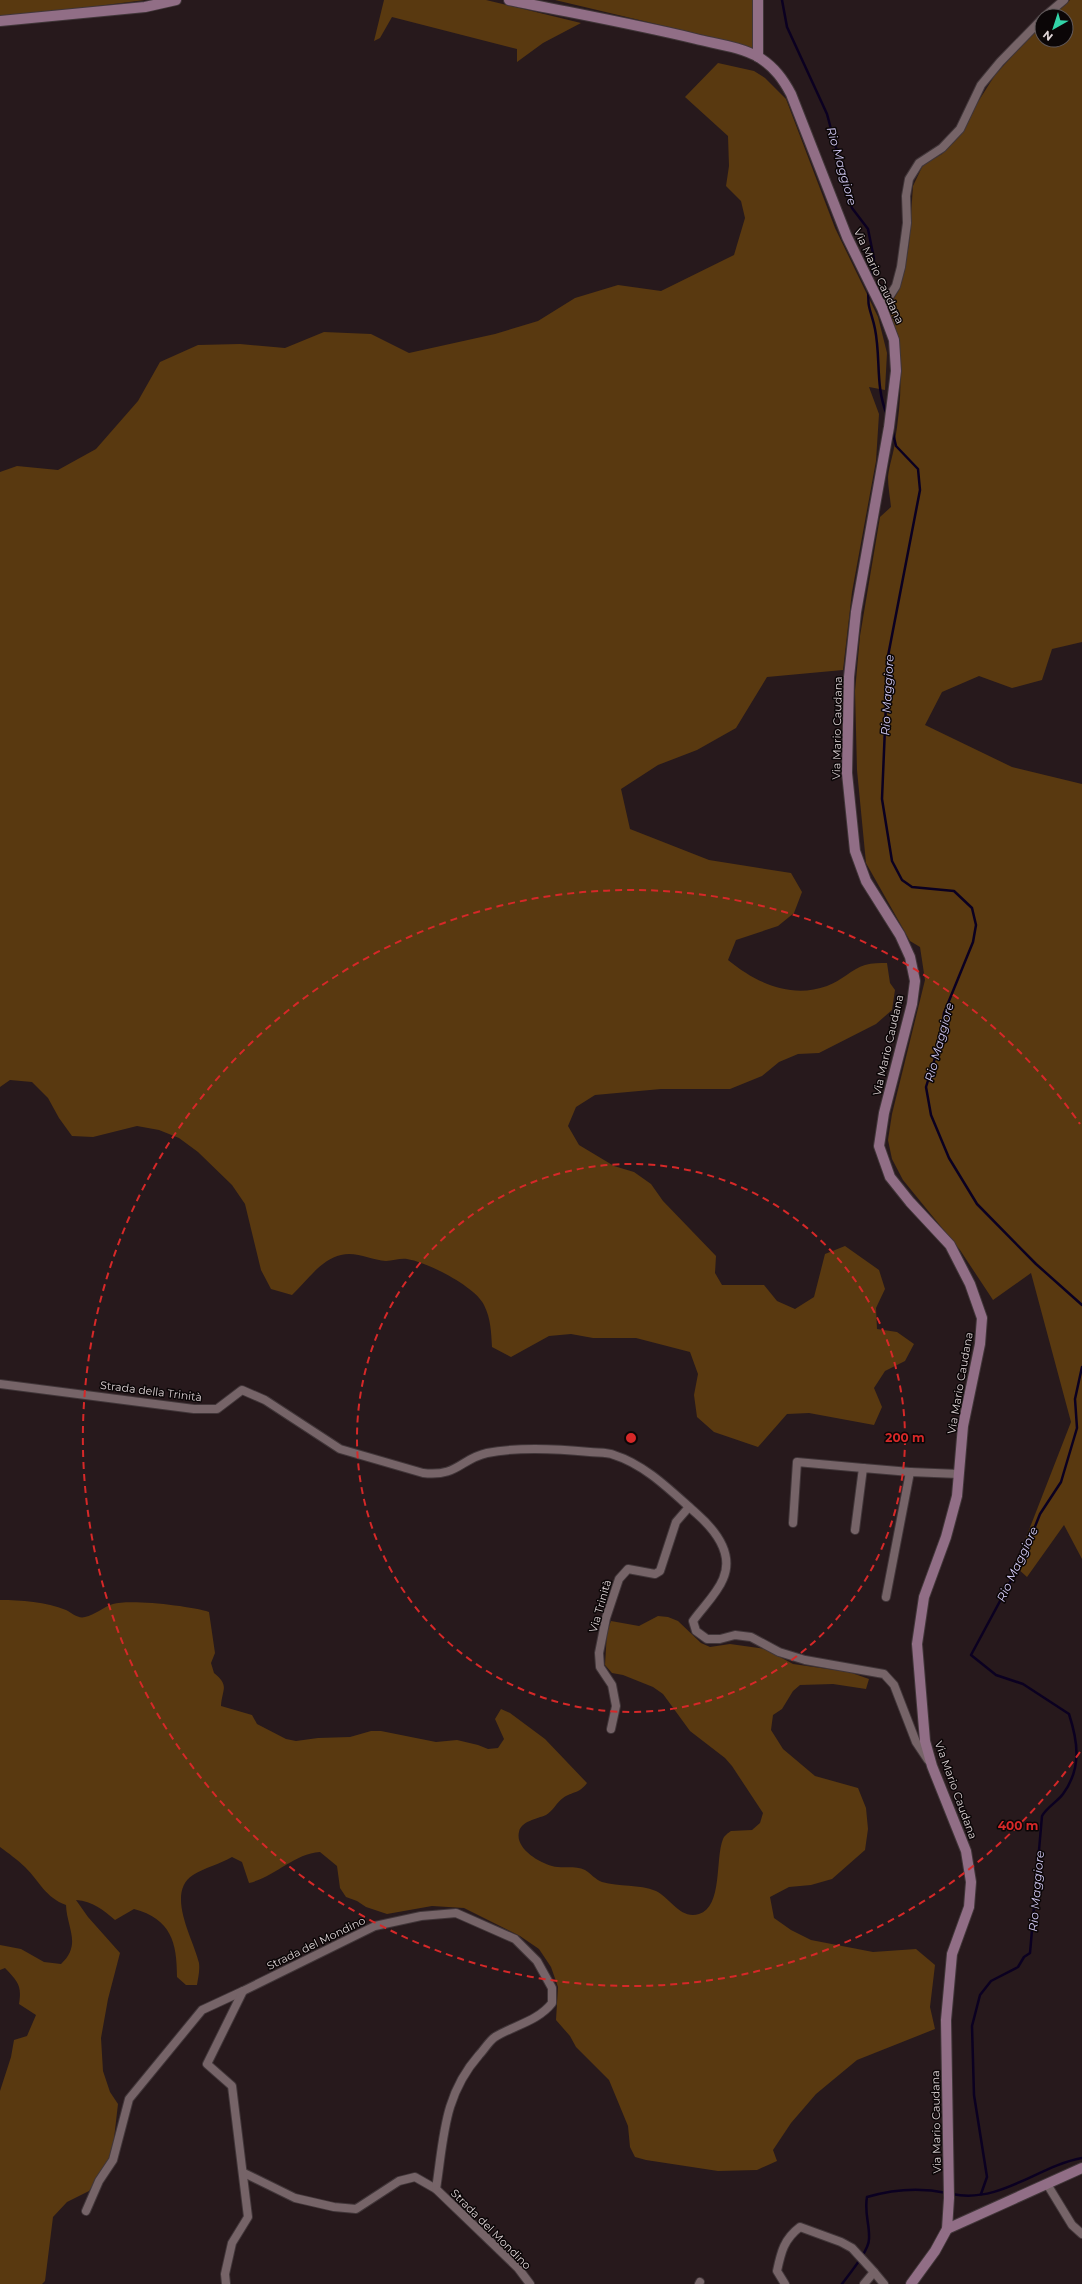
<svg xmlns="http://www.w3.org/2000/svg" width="1082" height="2284" viewBox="0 0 1082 2284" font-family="Montserrat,sans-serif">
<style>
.green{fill:#593910}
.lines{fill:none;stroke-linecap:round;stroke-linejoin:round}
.stream{stroke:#0b0021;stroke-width:2.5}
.street-casing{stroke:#413639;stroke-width:10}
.secondary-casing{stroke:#413639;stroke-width:12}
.street{stroke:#766468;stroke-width:8}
.secondary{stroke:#916e86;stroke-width:10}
.ring{fill:none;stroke:#d62828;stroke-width:2;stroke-dasharray:7 5}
.labels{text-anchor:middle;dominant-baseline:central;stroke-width:3;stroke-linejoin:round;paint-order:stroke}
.street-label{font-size:11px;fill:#dfd5d7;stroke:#0b0607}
.water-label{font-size:12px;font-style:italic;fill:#d2c9f4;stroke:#0b0607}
.centre{fill:#d62828;stroke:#0b0607;stroke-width:2}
.ring-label{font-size:12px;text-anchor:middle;font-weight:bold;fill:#d62828;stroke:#0b0607;stroke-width:3;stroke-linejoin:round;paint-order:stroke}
</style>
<rect width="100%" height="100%" fill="#27191c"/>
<!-- green -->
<g class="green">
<polygon points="0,0 145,0 43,13 0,16"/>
<polygon points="384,0 486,0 581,23 543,43 517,62 517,49 392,17 380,38 374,41"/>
<polygon points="555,0 754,0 753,49 732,42"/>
<path d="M 1070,0 L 1082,0 L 1082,642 L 1052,649 L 1042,680 L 1012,688 L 979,676 L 942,692 L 925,725 L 1012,767 L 1082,784 L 1082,1559 L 1064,1525 L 1027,1577 L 1015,1566 L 1071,1422 L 1031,1273 L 993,1300 L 960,1250 L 903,1180 L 892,1159 L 888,1140 L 892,1114 L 925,980 L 920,947 L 910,941 L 866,863 L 857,770 L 855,691 L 860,636 L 880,517 L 891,507 C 890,497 888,487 888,477 C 889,465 894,453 895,441 C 902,397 905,351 888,309 L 899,290 L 905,266 L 909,244 L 913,186 L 923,165 L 942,154 L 964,129 L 976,105 L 995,75 L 1023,44 L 1042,26 L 1042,40 L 1066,40 L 1066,16 L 1053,16 Z"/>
<path d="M 718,63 L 754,71 L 765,78 L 786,99 L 835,228 L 878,317 L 887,353 L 885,390 L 869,387 L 879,414 L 876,461 L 852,592 L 843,670 L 767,677 L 736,728 L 697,750 L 658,765 L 621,789 L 630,829 L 709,860 L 791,873 L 802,892 L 794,913 L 778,926 L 736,940 L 728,960 C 756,983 791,999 827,986 C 841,981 852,969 865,965 C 872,963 880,963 887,963 L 890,983 L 895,990 L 892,1010 L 876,1024 L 819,1053 L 798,1054 L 779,1062 L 762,1076 L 730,1089 L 661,1089 L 595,1095 L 576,1107 L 568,1126 L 579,1145 L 614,1166 L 634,1172 L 651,1184 L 663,1201 L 716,1256 L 715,1273 L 722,1285 L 764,1285 L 777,1301 L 795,1309 L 814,1297 L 825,1254 L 845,1246 L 879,1270 L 885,1289 L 876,1308 L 877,1329 L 897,1332 L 914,1344 L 905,1361 L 885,1371 L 874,1388 L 882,1407 L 874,1425 L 809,1413 L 787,1414 L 758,1447 L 714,1432 L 697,1417 L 694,1395 L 698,1374 L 690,1352 L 636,1338 L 593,1338 L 571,1334 L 549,1336 L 511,1357 L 492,1347 C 491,1332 491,1319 484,1305 C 476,1287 427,1262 407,1259 C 400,1258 393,1261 386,1261 C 371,1260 356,1251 341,1255 C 321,1259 306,1282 292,1295 L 271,1289 L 261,1270 L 245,1204 L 232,1185 L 198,1152 L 179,1138 L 159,1130 L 137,1126 L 93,1137 L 72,1136 L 59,1118 L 48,1098 L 32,1082 L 10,1080 L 0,1087 L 0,472 L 17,466 L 58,470 L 96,449 L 138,401 L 160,362 L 198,345 L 240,344 L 285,348 L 324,332 L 371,334 L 409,353 L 495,334 L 538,321 L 575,298 L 618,285 L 661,291 L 734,255 L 745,218 L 741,201 L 726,186 L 729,166 L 728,136 L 685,97 Z"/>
<path d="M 0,1600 C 21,1600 46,1602 66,1610 C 72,1613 78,1619 85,1617 C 95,1615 103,1607 113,1604 C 130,1599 191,1606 209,1612 L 215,1653 L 211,1663 L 214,1673 C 230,1686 222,1689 221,1706 L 252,1715 L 257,1724 L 286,1739 L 296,1741 L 318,1738 L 350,1737 L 371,1731 L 381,1731 L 436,1742 L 457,1740 L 478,1745 L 488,1749 L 498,1748 L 504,1739 L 495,1719 L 501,1709 L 510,1713 L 545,1739 L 587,1783 C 579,1794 573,1791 563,1798 C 556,1803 553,1811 546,1815 C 537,1819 521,1821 519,1832 C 515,1848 538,1862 552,1866 C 562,1869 575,1865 585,1870 C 590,1873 596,1880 602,1882 C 619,1887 639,1884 656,1891 C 670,1898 681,1920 699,1914 C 723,1907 715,1858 723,1839 C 724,1836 728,1833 731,1831 L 752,1830 L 760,1823 L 763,1813 L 732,1766 L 725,1758 L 690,1731 L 663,1694 L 653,1687 L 623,1675 L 612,1673 L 605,1665 L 607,1632 L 611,1621 L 639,1626 L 658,1616 L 668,1617 L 678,1621 L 701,1643 L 710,1647 L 730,1644 L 765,1649 L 793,1664 L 849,1672 L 869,1679 L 866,1689 L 833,1684 L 800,1685 L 793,1691 L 782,1709 L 773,1715 L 771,1730 L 783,1749 L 815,1776 L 858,1788 L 866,1808 L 868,1829 L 865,1850 L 832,1879 L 811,1885 L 789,1887 L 770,1897 L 774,1918 L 791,1930 L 811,1940 L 873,1952 L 916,1949 L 935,1965 L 930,2007 L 935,2029 L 857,2060 L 816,2094 L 791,2123 L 773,2150 L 777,2161 L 757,2170 L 718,2171 L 646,2160 L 635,2157 L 630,2147 L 628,2126 L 609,2080 L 576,2047 L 570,2036 L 556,2020 L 558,1987 L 551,1967 L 539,1949 L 520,1936 L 464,1908 L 432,1906 L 387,1914 L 366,1907 L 357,1901 L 346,1897 L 340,1888 L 337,1866 L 320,1852 C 293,1854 275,1877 249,1883 L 242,1862 L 232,1857 C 220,1864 204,1868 193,1875 C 165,1893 194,1940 199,1963 C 200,1971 198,1978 197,1985 L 186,1985 L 177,1977 C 177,1942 171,1919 134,1909 L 115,1920 C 103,1910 93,1901 76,1900 L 88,1917 L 120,1953 L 108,1999 L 101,2038 L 103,2071 L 110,2092 L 118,2104 L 112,2156 L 89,2191 L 67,2202 L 53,2217 L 45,2281 L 42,2284 L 0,2284 L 0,2091 L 11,2057 L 14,2040 L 27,2036 L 36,2015 L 19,2004 C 22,1985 18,1982 5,1968 L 0,1970 L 0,1945 L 21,1949 L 44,1962 L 61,1964 C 82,1944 67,1929 66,1905 C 46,1898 39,1881 25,1867 C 18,1860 8,1853 0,1847 Z"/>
</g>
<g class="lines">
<!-- stream -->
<g class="stream">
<polyline points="782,0 787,27 827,114 852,208 868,229 874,259 871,279"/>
<path d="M 869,289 C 866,306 872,313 875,329 C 881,359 875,386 887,415"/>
<polyline points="892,429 896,446 918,469 920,490 888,656 882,799 892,861 902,880 912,887 954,891 972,908 976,925 973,942 944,1013 940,1042 926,1087 931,1115 949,1158 977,1204 1036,1264 1082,1305"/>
<path d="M 952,2194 C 1000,2204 1038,2166 1082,2158"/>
<path d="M 981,2194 L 987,2177 L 974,2095 L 972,2026 L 980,1995 L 991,1981 L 1018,1967 L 1024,1957 L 1030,1953 L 1042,1816 C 1047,1807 1057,1802 1063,1794 C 1082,1768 1078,1742 1069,1714 L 1023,1684 L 996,1675 L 971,1655 L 1020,1564 L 1040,1514 L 1061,1482 L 1077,1428 L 1075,1399 L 1082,1367"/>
<path d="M 842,2284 C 849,2274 869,2251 869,2239 C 870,2225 864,2213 867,2197 C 894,2189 919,2187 947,2193"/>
</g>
<!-- street casing -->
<g class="street-casing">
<g id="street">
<polyline points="1045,16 1064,0"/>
<polyline points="882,308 896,286 901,267 907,223 906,196 909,179 919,163 942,148 960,129 981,85 1000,62 1042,19"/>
<path d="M 0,1384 L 194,1409 L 217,1409 L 242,1390 L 265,1400 L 340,1449 L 423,1473 C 458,1477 460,1459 487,1453 C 517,1447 559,1449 590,1452 C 597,1453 607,1452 614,1455 C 646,1465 672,1492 697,1514 C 715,1530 734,1554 723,1579 C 717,1594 702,1608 693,1621 L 696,1631 L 707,1639 L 720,1639 L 735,1635 L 751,1637 L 779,1652 L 805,1660 L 884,1674 L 894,1685 L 916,1742 L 928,1760"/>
<polyline points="793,1523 797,1462 863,1468"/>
<polyline points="855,1530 863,1468 910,1472"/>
<polyline points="886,1597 910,1472 959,1474"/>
<polyline points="611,1729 616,1706 612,1685 600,1667 599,1653 606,1618 619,1579 628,1569 655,1574 660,1571 676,1522 689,1507"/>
<polyline points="244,2173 295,2198 334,2207 356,2209 399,2181 415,2177 436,2189"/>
<polyline points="1047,2184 1072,2225 1082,2234"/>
<polyline points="86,2211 99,2181 113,2160 129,2099 202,2010 243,1991"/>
<path d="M 226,2284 L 225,2274 L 232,2243 L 248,2217 L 232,2086 L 207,2064 L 243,1991 L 375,1926 L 421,1916 L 456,1913 L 515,1939 L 537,1961 L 552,1988 L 552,2003 C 538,2021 515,2025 495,2037 C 489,2041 484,2050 479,2055 C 443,2096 444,2138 436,2189 L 518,2268 L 530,2284"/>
<polyline points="699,2284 700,2282"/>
<path d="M 785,2284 L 777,2271 C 781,2252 784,2239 800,2227 L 841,2242 L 852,2248 L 874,2272"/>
<polyline points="864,2284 874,2272 884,2284"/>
</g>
</g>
<!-- secondary casing -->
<g class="secondary-casing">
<g id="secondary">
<path d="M 509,0 C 572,13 634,24 696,39 C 716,44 742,47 760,58 C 775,68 783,79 791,94 L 847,237 L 882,308 L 894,340 L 896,371 L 889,427 L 856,612 L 849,677 L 847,773 L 855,851 L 866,881 L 900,935 L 910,957 L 915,981 L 912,1004 L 884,1113 L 879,1146 L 890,1177 L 910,1202 L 950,1245 L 970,1284 L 982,1318 L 980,1344 L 963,1426 L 957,1496 L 946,1537 L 924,1597 L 917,1644 L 925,1741 L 932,1766 L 966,1851 L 971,1882 L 969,1907 L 952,1954 L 946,2020 L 949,2198 L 947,2229 L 935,2251 L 911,2284"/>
<polyline points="758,0 758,57"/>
<polyline points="0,21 145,7 176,0"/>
<polyline points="947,2229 1082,2168"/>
</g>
</g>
<!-- street -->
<use href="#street" class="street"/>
<!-- secondary -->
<use href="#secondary" class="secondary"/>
</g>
<!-- distance rings -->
<g class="ring">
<circle cx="631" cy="1438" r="274"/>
<path d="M1080 1752A548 548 0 1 1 1080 1124"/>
</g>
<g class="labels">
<!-- street labels -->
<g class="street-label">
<text transform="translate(879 276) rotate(65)">Via Mario Caudana</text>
<text transform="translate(837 728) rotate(-89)">Via Mario Caudana</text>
<text transform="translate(888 1045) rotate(-77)">Via Mario Caudana</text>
<text transform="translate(960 1383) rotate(-80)">Via Mario Caudana</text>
<text transform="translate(151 1391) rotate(7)">Strada della Trinità</text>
<text transform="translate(600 1606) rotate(-74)">Via Trinità</text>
<text transform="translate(956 1790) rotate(70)">Via Mario Caudana</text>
<text transform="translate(316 1943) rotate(-26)">Strada del Mondino</text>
<text transform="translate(936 2122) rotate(-91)">Via Mario Caudana</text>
<text transform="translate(491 2229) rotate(45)">Strada del Mondino</text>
</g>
<!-- water labels -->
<g class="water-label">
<text transform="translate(842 166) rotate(74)">Rio Maggiore</text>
<text transform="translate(887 695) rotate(-87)">Rio Maggiore</text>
<text transform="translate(939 1042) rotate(-75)">Rio Maggiore</text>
<text transform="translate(1017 1564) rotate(-65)">Rio Maggiore</text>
<text transform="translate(1036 1891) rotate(-85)">Rio Maggiore</text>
</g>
</g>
<circle cx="631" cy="1438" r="6" class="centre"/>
<g class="ring-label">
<text x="905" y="1442">200 m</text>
<text x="1018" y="1830">400 m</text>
</g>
<!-- north arrow -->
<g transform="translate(1054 28) rotate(219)"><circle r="19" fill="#0b0607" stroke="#60595a"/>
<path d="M0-3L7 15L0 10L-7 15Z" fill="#32d4a8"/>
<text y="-6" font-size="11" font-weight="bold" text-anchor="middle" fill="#dfd5d7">N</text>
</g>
</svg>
